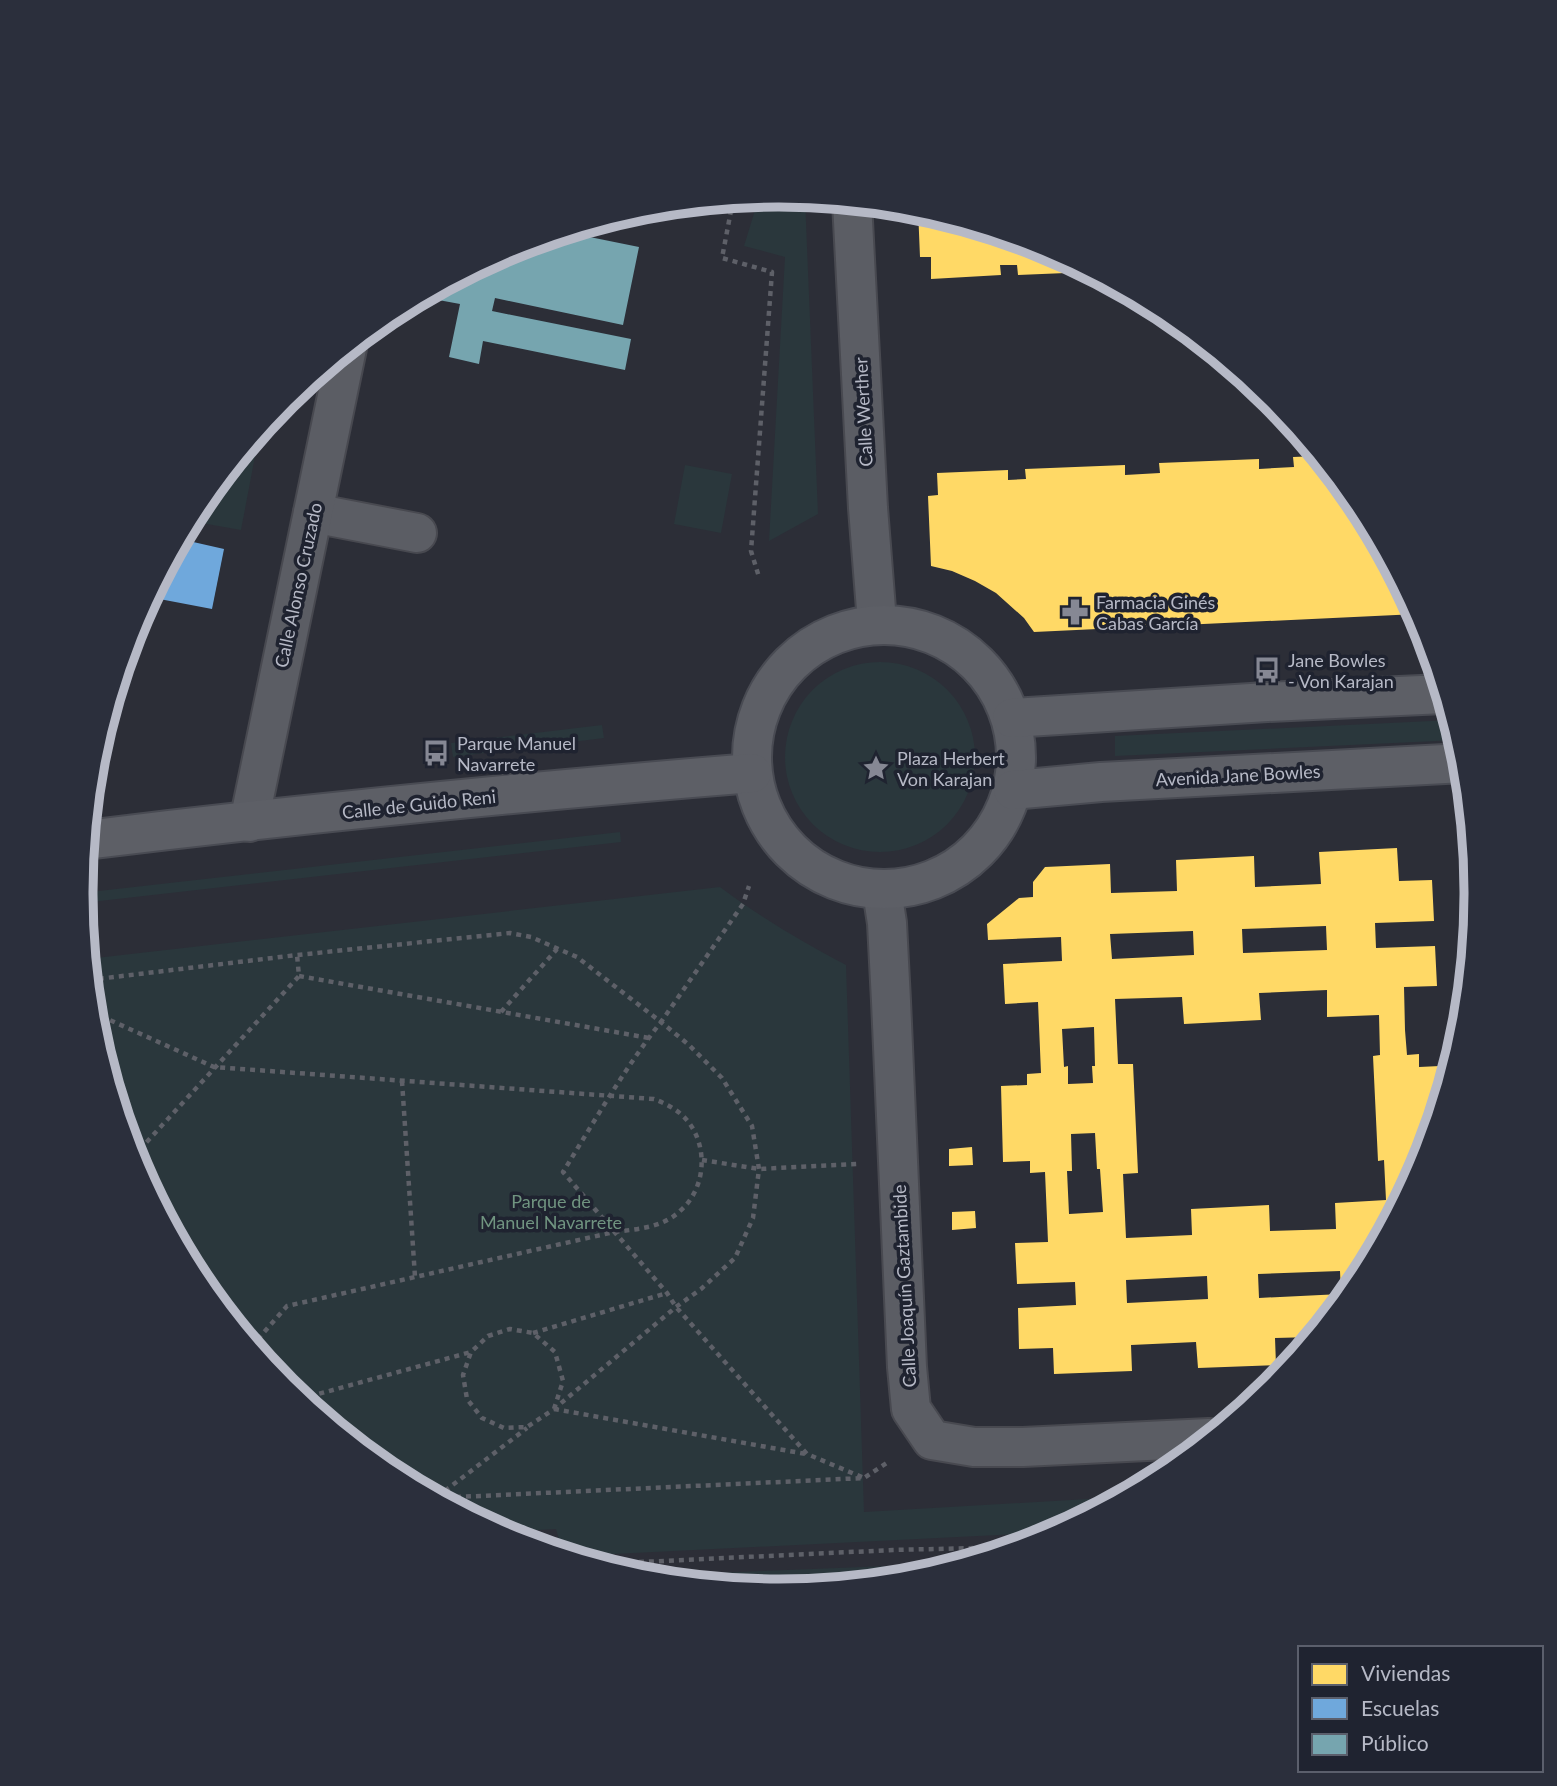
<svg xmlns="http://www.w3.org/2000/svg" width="1557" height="1786" viewBox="0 0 1557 1786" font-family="Lato,sans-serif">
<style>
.green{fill:#2a373c}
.homes{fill:#ffd966;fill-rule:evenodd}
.schools{fill:#6fa8dc}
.public{fill:#76a5af}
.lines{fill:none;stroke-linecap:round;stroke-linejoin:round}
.minor-casing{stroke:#484950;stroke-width:42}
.major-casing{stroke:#494b53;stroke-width:42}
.path{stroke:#5e6068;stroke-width:4.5;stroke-dasharray:5 5;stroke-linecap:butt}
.minor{stroke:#5b5d64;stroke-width:38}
.major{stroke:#5d5f66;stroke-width:38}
.labels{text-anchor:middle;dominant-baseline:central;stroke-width:7;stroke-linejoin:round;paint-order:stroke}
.street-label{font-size:18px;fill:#b6b9c6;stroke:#1f2330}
.poi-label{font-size:18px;fill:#b6b9c6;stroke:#1f2330;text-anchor:start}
.park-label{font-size:18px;fill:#709480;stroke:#1f2330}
.rim{fill:none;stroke:#b6b9c6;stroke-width:9}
</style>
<rect width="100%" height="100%" fill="#2c2e37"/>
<!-- green -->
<g class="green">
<polygon points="779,195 805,198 818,514 769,541 785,257 744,246 759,197"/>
<polygon points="260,430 241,530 190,521 198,505"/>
<polygon points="685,465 732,474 721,533 674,524"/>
<circle cx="880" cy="757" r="95"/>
<polygon points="1452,720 1458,740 1115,756 1115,736"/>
<polygon points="602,725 604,738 453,757 451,743"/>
<polygon points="620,832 621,842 82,903 81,893"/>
<path d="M 720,887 C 760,917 802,942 846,965 L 864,1512 L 1122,1497 L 1057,1532 L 573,1556 L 563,1554 L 556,1529 L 500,1532 L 390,1473 L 285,1386 L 198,1280 L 133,1160 L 94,1029 L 87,959 Z"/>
<polygon points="964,1563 914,1578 778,1591 638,1576"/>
</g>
<!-- homes -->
<g class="homes">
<polygon points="918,209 1046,248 1090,272 1018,275 1017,265 1000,265 1001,275 931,279 931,257 920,257"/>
<polygon points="1318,456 1359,506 1417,614 1034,632 1024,618 996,593 975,581 952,571 931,566 928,496 938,495 937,473 1008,470 1008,480 1026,479 1025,469 1125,465 1125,475 1160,473 1159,463 1259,459 1259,469 1294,467 1293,457"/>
<path d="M 1397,848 L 1399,881 L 1432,880 L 1434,921 L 1375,923 L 1376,948 L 1435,946 L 1437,986 L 1404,987 L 1405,1030 L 1407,1055 L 1419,1054 L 1419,1067 L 1440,1066 L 1442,1100 L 1428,1145 L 1423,1145 L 1423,1158 L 1411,1158 L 1412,1182 L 1359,1281 L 1313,1337 L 1275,1338 L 1276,1365 L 1198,1368 L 1196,1342 L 1131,1345 L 1132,1371 L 1054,1374 L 1053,1348 L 1019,1349 L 1018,1308 L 1076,1305 L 1075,1282 L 1017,1284 L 1015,1243 L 1048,1242 L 1045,1172 L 1030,1173 L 1030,1161 L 1003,1162 L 1001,1086 L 1027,1085 L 1027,1074 L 1041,1073 L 1038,1002 L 1005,1004 L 1003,964 L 1062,961 L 1061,937 L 988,940 L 987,924 L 1019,898 L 1033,897 L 1033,882 L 1045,867 L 1110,864 L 1111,893 L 1177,891 L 1176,860 L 1254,856 L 1255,887 L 1321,884 L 1319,852 ZM 1326,926 L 1327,950 L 1243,953 L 1242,929 ZM 1193,931 L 1194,955 L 1112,959 L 1110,934 ZM 1327,990 L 1327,1017 L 1379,1015 L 1380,1055 L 1373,1056 L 1378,1161 L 1384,1160 L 1386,1200 L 1335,1203 L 1336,1229 L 1270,1231 L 1269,1205 L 1191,1209 L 1192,1235 L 1126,1238 L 1123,1174 L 1138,1173 L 1133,1064 L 1118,1064 L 1115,999 L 1182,997 L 1184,1024 L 1261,1020 L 1259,993 ZM 1094,1027 L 1095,1066 L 1092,1066 L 1093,1083 L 1068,1084 L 1068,1066 L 1064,1067 L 1062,1029 ZM 1095,1133 L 1097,1169 L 1100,1169 L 1103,1212 L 1069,1214 L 1067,1171 L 1072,1171 L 1071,1134 ZM 1340,1271 L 1341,1294 L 1259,1298 L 1258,1274 ZM 1207,1276 L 1208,1299 L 1127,1303 L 1126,1280 Z"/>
<polygon points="972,1147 973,1165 949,1166 949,1149"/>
<polygon points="975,1211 976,1228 952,1230 952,1212"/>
</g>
<!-- schools -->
<polygon class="schools" points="180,539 224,549 212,609 149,597"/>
<!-- public -->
<polygon class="public" points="565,232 639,247 623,325 495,298 492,311 631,339 625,370 483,341 479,364 449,357 460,304 433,299 435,289 512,248"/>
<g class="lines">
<!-- minor casing -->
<g class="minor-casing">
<g id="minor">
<polyline points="852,202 868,508 877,622"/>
<polyline points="313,513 417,533"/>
<polyline points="249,822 347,348"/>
<polyline points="882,891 887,923 891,1001 907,1367 911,1409 932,1440 974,1447 1023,1447 1209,1438"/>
</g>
</g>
<!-- major casing -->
<g class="major-casing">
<g id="major">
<circle cx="884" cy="757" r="132"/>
<polyline points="1012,718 1267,702 1444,694"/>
<polyline points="1013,790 1101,782 1464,763"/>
<path d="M 86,840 C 307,813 530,791 752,773"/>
</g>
</g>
<!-- path -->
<g class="path">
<polyline points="733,200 722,258 772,272 751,551 759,577"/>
<polyline points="299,976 649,1038"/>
<polyline points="89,980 297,955 510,933 531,937 577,957 661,1022 743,904 749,886"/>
<path d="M 92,1012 L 214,1067 L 654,1099 C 664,1103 673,1107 682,1115 C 709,1140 708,1187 680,1211 C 662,1228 637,1229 614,1232 L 287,1306 L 252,1346"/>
<polyline points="501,1012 557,949"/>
<polyline points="402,1081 415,1277"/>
<polyline points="133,1157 299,976 297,955"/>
<polyline points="702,1160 759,1169 857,1164"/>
<polyline points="533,1333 667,1293"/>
<polyline points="300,1399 471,1352"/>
<path d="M 554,1409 L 563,1381 L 555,1352 L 533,1333 L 510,1329 L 488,1336 L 471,1352 L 463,1375 L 467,1399 L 482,1418 L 504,1428 L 527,1427 L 554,1409 L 676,1307 L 701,1289 L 735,1258 L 753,1218 L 759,1169 L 752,1126 L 722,1078 L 689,1045 L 661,1022 C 624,1069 594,1122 563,1172 L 667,1293 L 676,1307 L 807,1454 L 864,1478"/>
<polyline points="554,1409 806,1454"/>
<polyline points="437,1497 527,1428"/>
<polyline points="436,1498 864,1478 888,1462"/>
<polyline points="599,1564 893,1550 1016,1547"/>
</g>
<!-- minor -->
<use href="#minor" class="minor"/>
<!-- major -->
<use href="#major" class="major"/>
</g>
<!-- icons -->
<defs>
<g id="pharmacy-bare" transform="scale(2.1)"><path d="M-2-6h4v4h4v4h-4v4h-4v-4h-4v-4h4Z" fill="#868894" stroke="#1f2330" stroke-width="2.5" paint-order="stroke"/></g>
<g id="bus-bare" transform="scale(2.1)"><path d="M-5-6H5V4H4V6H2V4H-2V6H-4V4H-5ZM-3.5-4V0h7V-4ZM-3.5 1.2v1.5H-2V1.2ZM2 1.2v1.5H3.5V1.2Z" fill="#868894" stroke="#1f2330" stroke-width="2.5" paint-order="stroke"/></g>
<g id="sight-bare" transform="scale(2.1)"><path d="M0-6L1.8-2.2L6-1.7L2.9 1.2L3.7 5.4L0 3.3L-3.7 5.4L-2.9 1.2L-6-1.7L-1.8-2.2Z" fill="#868894" stroke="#1f2330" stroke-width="2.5" paint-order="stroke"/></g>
</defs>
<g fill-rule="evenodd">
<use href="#pharmacy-bare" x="1075" y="612"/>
<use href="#bus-bare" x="1267" y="670"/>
<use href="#bus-bare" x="436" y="753"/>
<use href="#sight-bare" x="876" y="768"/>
</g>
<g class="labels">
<!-- street labels -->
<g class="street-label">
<text transform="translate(863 412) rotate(-93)">Calle Werther</text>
<text transform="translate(298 585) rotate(-78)">Calle Alonso Cruzado</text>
<text transform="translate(1238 775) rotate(-3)">Avenida Jane Bowles</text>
<text transform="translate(419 804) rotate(-6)">Calle de Guido Reni</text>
<text transform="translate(904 1286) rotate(-93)">Calle Joaquín Gaztambide</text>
</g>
<!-- poi labels -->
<g class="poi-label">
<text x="1096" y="602">Farmacia Ginés<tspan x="1096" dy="21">Cabas García</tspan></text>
<text x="1288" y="660">Jane Bowles<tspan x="1288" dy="21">- Von Karajan</tspan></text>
<text x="457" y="743">Parque Manuel<tspan x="457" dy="21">Navarrete</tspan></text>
<text x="897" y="758">Plaza Herbert<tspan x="897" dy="21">Von Karajan</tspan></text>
</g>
<!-- park labels -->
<g class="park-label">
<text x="551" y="1201">Parque de<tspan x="551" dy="21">Manuel Navarrete</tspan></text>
</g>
</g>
<!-- crop -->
<path d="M0 0H1557V1786H0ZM778 207H779A685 685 0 0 1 1464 892V894A685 685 0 0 1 779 1579H778A685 685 0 0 1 93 894V892A685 685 0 0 1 778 207Z" fill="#2b2f3c" fill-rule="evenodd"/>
<path class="rim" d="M778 207H779A685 685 0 0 1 1464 892V894A685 685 0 0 1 779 1579H778A685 685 0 0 1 93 894V892A685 685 0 0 1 778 207Z"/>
<!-- legend -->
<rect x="1298" y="1646" width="245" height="126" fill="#1f2330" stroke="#5b5f6c" stroke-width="2"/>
<rect x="1312" y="1664" width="35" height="21" fill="#ffd966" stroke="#5b5f6c" stroke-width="2"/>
<text x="1361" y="1681" font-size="21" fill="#b6b9c6">Viviendas</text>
<rect x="1312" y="1698" width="35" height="21" fill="#6fa8dc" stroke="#5b5f6c" stroke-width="2"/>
<text x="1361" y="1716" font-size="21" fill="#b6b9c6">Escuelas</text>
<rect x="1312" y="1734" width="35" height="21" fill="#76a5af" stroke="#5b5f6c" stroke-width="2"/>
<text x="1361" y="1751" font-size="21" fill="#b6b9c6">Público</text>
</svg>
